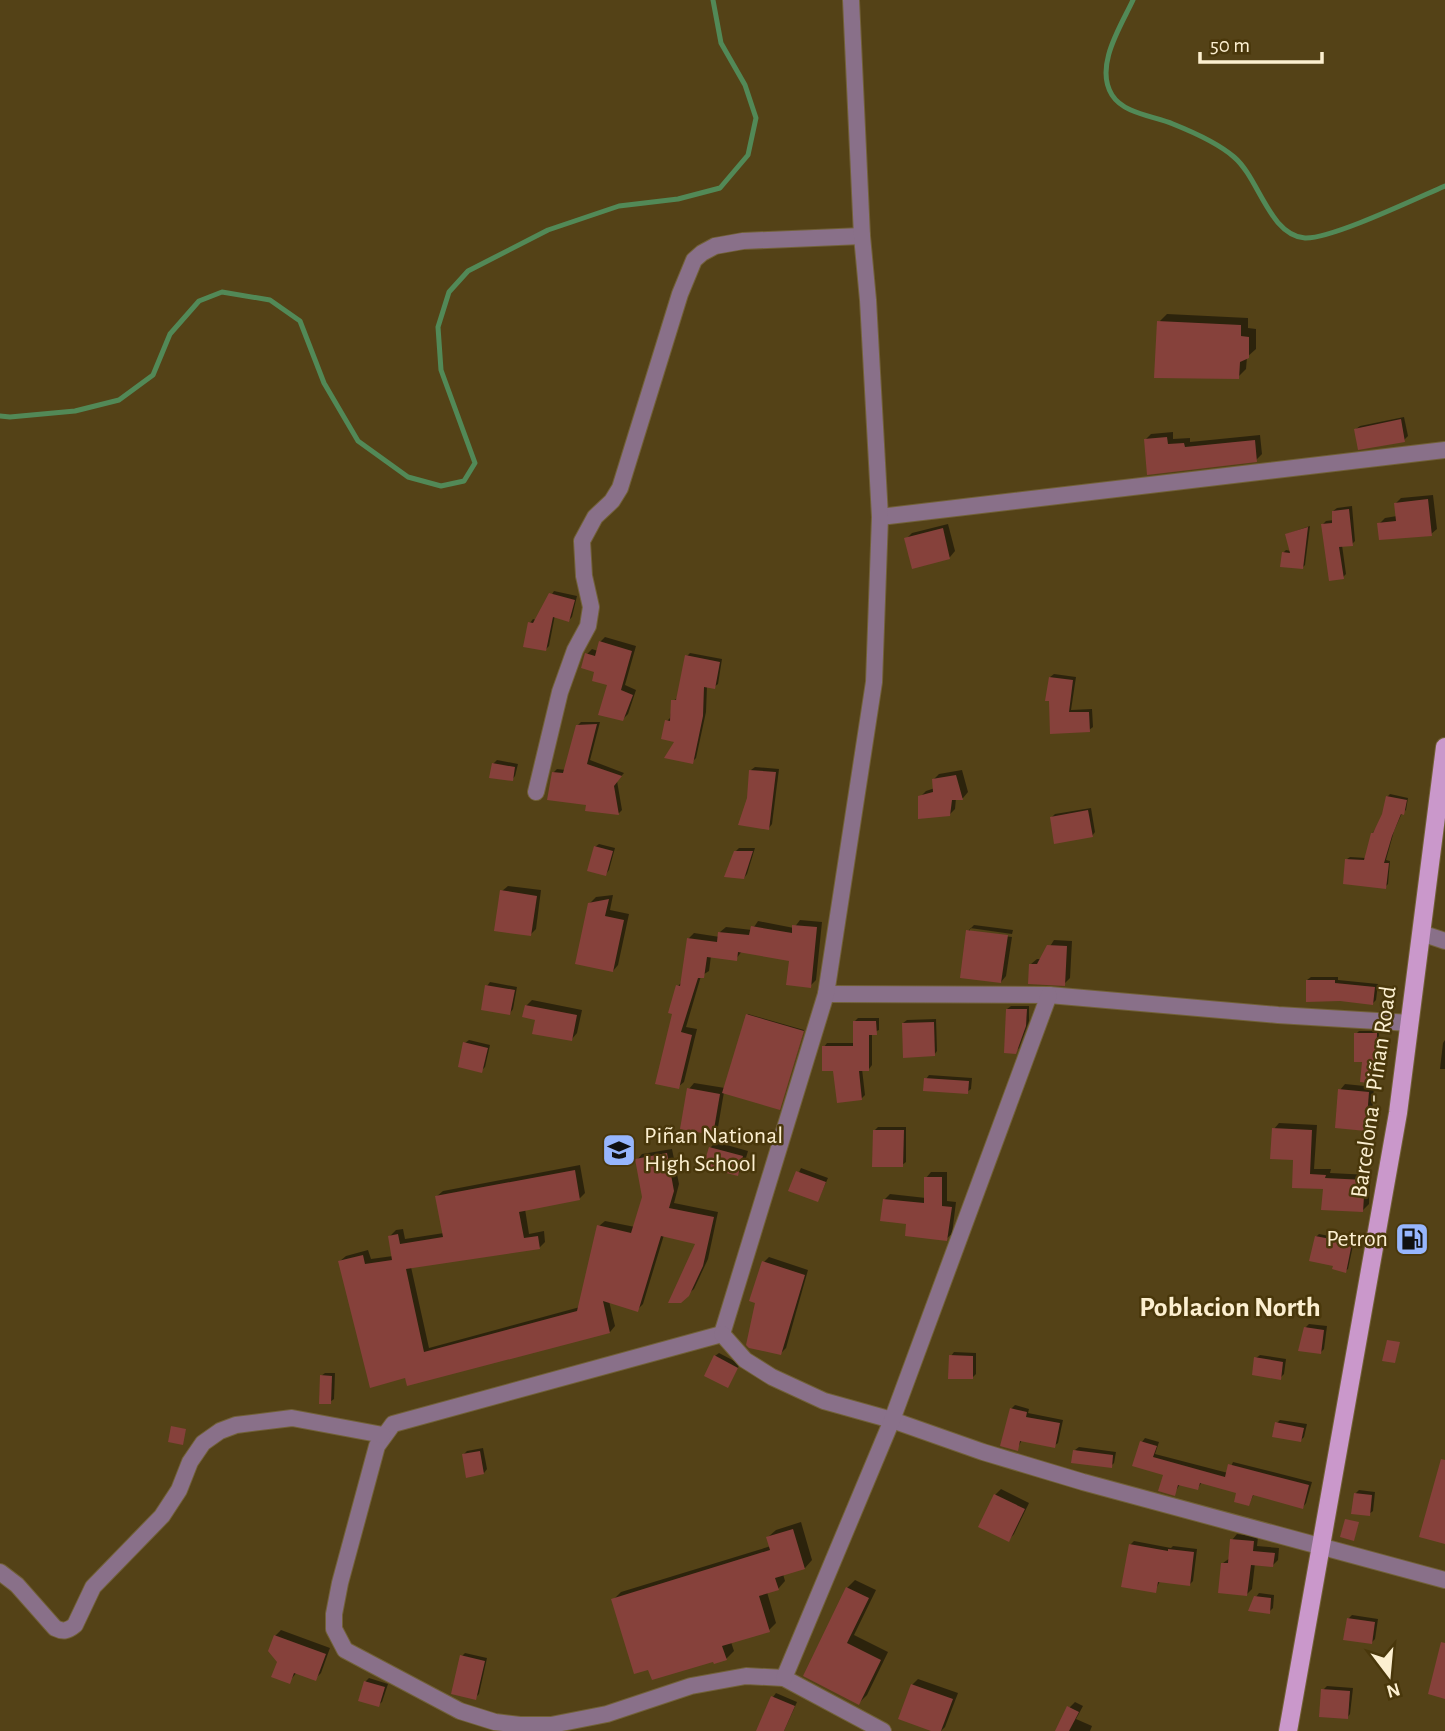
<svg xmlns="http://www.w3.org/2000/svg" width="1445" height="1731" viewBox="0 0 1445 1731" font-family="'Alegreya Sans',sans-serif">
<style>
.shadow{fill:#0007}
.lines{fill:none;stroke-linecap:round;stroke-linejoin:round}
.stream{stroke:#528957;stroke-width:5}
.building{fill:#86413b}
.minor-casing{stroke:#726138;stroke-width:18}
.major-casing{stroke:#726138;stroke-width:20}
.minor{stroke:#897089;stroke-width:16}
.major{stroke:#ca98cb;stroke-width:18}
.labels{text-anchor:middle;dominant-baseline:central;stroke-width:5;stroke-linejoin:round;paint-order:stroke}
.street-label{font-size:24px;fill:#fcefd0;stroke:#49370b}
.poi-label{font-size:24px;fill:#fcefd0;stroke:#49370b;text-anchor:start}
.quarter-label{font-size:28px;font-weight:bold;fill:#fcefd0;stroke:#49370b}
</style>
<rect width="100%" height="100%" fill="#544217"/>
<!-- shadow -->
<g class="shadow">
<polygon points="1167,314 1248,318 1248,328 1256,329 1256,349 1247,357 1246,369 1238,377 1159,322"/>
<polygon points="1404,417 1408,436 1404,440 1356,429 1360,426"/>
<polygon points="1173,432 1173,439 1190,438 1190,442 1260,435 1262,454 1256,460 1145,440 1151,434"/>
<polygon points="1433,495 1437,529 1431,534 1379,524 1385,518 1397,516 1395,504 1401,498"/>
<polygon points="1352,506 1355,541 1352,544 1342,545 1346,574 1343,577 1323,524 1326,521 1334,520 1333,511 1337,508"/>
<polygon points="948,524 955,551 950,557 914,567 906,539 912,533"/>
<polygon points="1310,526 1305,565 1303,567 1283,553 1286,550 1291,551 1287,534"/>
<polygon points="554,591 577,596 572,617 569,620 555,615 549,646 546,649 530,623 533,619 536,620"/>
<polygon points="605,637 636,646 625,685 636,690 628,714 623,719 609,684 596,671 587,654 592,649 598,651 600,642"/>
<polygon points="690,653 722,659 718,684 714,687 707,686 706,712 696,758 692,762 677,741 667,721 670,718 673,701 679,697 687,656"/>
<polygon points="1054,674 1076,677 1071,710 1092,709 1093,727 1089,730 1052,732 1050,677"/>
<polygon points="581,722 600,722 590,760 624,773 617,781 622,810 619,813 587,809 588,803 553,773 557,769 566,770 577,726"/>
<polygon points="497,760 518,764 515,776 512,780 493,764"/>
<polygon points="755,767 779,769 772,824 769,828 748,798 751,770"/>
<polygon points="962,770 968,792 963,798 956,798 955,809 949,815 920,797 926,791 935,788 933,780 939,774"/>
<polygon points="1390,794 1408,798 1406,810 1402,813 1394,831 1386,860 1390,861 1388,884 1385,887 1347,859 1350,857 1366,858 1372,834 1384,815 1387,797"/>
<polygon points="1091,808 1095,832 1092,836 1052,817 1055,814"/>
<polygon points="599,844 615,848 609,870 606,874 595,847"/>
<polygon points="739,848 755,848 747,874 744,878 735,852"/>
<polygon points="508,886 541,890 536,929 530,935 502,891"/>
<polygon points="613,895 610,910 629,914 618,965 613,971 590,903 596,897"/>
<polygon points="800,920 822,922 816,980 810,986 791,960 742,951 736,959 711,956 709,971 701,976 686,1027 697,1029 684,1082 678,1087 674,1013 678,986 682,982 688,939 694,933 720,937 720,932 726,927 752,930 758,921 794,928"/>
<polygon points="974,925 1013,930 1012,934 970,928 970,932 1012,937 1006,976 1001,982 968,931"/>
<polygon points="1054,940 1072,941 1070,978 1064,984 1031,964 1037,959 1042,959"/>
<polygon points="1311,977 1338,977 1338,980 1378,984 1376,1000 1373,1003 1307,980"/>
<polygon points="490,982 517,987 513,1009 510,1013 487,986"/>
<polygon points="532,1000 582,1010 577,1033 572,1039 537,1018 526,1006"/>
<polygon points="1011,1006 1029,1006 1029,1021 1019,1048 1015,1052 1007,1009"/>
<polygon points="748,1014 804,1030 780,1107 724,1092 718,1127 712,1133 689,1089 694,1083 725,1088"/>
<polygon points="858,1018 879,1018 879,1030 872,1033 872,1065 869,1069 862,1069 865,1095 861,1099 835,1069 824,1047 827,1043 855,1043 854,1022"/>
<polygon points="936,1019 937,1051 934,1055 903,1023 907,1020"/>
<polygon points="1359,1031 1379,1031 1378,1079 1375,1082 1364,1060 1356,1034"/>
<polygon points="469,1040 490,1045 485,1067 481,1071 465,1043"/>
<polygon points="1445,1040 1445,1069 1440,1069 1443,1043"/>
<polygon points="929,1075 972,1078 971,1089 967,1092 926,1079"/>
<polygon points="1345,1084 1374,1087 1371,1123 1366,1129 1340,1090"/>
<polygon points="1279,1123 1317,1125 1314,1169 1331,1169 1330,1173 1370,1175 1369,1204 1363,1210 1324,1188 1293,1186 1295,1159 1274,1129"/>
<polygon points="878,1127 906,1127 906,1162 902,1165 874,1131"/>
<polygon points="716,1142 748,1151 743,1168 738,1174 710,1148"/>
<polygon points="672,1149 679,1184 674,1203 718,1212 708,1259 694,1289 687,1295 698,1242 664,1235 643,1304 637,1310 609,1301 615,1326 610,1332 408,1383 340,1261 346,1256 368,1250 371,1259 393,1256 390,1236 396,1230 403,1229 405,1239 444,1233 437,1196 443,1191 580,1165 585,1193 579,1199 525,1209 529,1234 544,1231 545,1242 539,1248 411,1267 429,1348 580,1307 599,1226 605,1221 635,1227 644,1197 637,1160 642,1154"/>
<polygon points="801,1168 828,1178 818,1200 791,1190"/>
<polygon points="931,1172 947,1172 947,1201 956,1202 952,1234 946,1239 884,1200 890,1194 926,1198 926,1178"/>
<polygon points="1319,1234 1354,1241 1348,1269 1345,1271 1335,1264 1316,1237"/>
<polygon points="769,1257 808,1270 786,1348 781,1353 764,1262"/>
<polygon points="1309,1324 1327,1326 1324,1349 1320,1353 1306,1327"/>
<polygon points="954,1352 976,1353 976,1374 972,1378 951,1356"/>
<polygon points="719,1353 740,1364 728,1385 715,1356"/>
<polygon points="1260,1355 1286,1359 1284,1374 1280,1378 1256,1358"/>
<polygon points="325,1373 335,1373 334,1399 330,1402 321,1376"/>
<polygon points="1015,1405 1029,1409 1028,1413 1063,1420 1058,1443 1054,1446 1022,1440 1017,1449 1011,1409"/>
<polygon points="1280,1420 1307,1424 1304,1437 1301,1440 1277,1423"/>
<polygon points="1145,1438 1159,1442 1155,1454 1228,1473 1233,1462 1312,1482 1306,1503 1303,1507 1254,1494 1249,1504 1239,1492 1202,1482 1198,1488 1180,1484 1174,1494 1165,1474 1142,1442"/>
<polygon points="1079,1447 1116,1452 1114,1463 1111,1466 1075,1450"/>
<polygon points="483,1448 487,1469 484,1473 463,1455 467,1451"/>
<polygon points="1001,1489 1029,1503 1014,1534 1009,1540 995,1495"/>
<polygon points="1359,1490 1375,1492 1373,1511 1369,1514 1355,1494"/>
<polygon points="801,1522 812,1560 805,1568 783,1574 785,1581 778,1589 767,1592 776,1623 769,1630 731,1642 734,1651 726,1659 613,1600 621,1592 771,1546 768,1537 776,1530"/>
<polygon points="1237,1534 1258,1537 1257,1546 1279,1548 1278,1560 1273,1565 1255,1563 1252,1589 1247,1594 1223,1563 1230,1558 1232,1540"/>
<polygon points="1134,1541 1171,1548 1173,1546 1197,1549 1193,1581 1190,1584 1160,1581 1155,1591 1130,1545"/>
<polygon points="855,1580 876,1590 854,1635 888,1652 867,1695 859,1703 805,1675 847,1588"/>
<polygon points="1259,1593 1274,1595 1273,1608 1269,1612 1256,1597"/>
<polygon points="1352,1615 1378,1619 1375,1639 1372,1642 1348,1619"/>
<polygon points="281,1630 330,1648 321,1673 315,1679 297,1672 289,1682 279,1662 275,1636"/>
<polygon points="465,1653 487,1658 479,1694 475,1698 462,1656"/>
<polygon points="369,1678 388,1684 382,1702 378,1705 360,1700 366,1681"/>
<polygon points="918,1679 958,1693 945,1727 941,1731 936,1731 912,1685"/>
<polygon points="1327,1686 1353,1688 1350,1714 1347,1718 1323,1690"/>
<polygon points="776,1693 797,1702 784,1731 761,1731 773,1697"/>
<polygon points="1075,1702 1083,1706 1076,1719 1092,1726 1090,1731 1057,1731 1069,1708"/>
</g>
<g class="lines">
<!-- stream -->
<g class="stream">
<path d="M 1133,0 C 1121,26 1094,66 1112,95 C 1124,114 1154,116 1173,124 C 1193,132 1218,143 1234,157 C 1259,178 1269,235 1305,238 C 1332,239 1417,198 1445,186"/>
<polyline points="0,416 10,417 75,411 119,400 153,375 170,334 199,301 222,292 270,300 300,321 324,383 358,441 408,477 441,486 464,481 475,463 441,370 438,327 449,292 468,271 548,230 619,206 678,199 720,188 748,155 756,118 745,85 721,43 713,0"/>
</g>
</g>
<!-- building -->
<g class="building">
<polygon points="1157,321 1241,325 1241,336 1249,337 1249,358 1240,362 1239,379 1154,378"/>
<polygon points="1401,419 1405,442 1358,450 1354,429"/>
<polygon points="1167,437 1168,444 1184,443 1185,447 1255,440 1257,462 1147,475 1144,439"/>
<polygon points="1428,499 1432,536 1379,540 1377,523 1396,521 1394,503"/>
<polygon points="1349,509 1353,546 1339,547 1344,579 1329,581 1321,524 1332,523 1332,511"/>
<polygon points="1308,527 1303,569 1280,567 1282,552 1290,553 1285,534"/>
<polygon points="943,528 950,559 912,569 904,538"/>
<polygon points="549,593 575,600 569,622 553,617 546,651 523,647 528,622 533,623"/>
<polygon points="599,641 632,651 621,690 633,695 623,721 598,715 607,685 592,681 594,672 581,668 585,653 595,656"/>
<polygon points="685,655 720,662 715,689 704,687 703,716 693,764 664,758 674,742 661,739 665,720 670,721 671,700 676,700"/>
<polygon points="1049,677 1073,680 1069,712 1089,712 1090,732 1050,734 1049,701 1045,701"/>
<polygon points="597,724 587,764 622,776 614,786 619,815 585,811 586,805 547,800 552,772 563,773 576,725"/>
<polygon points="492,763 515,767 513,781 489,778"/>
<polygon points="749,770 776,772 769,830 738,825 747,798"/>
<polygon points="956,775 963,800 952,800 950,816 918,819 918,796 933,792 932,779"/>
<polygon points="1386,796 1407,800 1404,815 1401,814 1392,836 1384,863 1389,863 1386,889 1343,884 1345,859 1364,860 1371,833 1373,833 1382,814"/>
<polygon points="1088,810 1093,837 1054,844 1050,817"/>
<polygon points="594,846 613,851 606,876 587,871"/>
<polygon points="734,851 753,851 744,879 724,877"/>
<polygon points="500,890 537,896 531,936 494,931"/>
<polygon points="609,899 605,916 624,920 613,972 575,964 588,903"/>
<polygon points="792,925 817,927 811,988 786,985 789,961 738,952 737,961 707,957 704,978 698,978 681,1032 692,1035 679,1089 655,1084 672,1014 668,1013 676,985 680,986 687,938 717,942 718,932 749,935 751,926 792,933"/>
<polygon points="966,930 1008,935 1001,983 960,978"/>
<polygon points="1047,945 1067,946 1065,986 1028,984 1029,964 1037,964"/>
<polygon points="1306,980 1335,980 1335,983 1375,987 1373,1005 1340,1001 1306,1002"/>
<polygon points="485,985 515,990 510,1015 481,1010"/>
<polygon points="525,1005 577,1015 572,1041 532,1034 535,1020 522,1017"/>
<polygon points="1006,1009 1027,1009 1026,1026 1016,1054 1004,1053"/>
<polygon points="746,1014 804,1031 780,1110 722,1093"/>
<polygon points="853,1021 876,1021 877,1035 869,1035 869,1071 859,1071 862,1100 837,1103 833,1071 822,1071 822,1046 853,1046"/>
<polygon points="934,1022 935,1056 903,1058 902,1023"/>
<polygon points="1354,1033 1377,1033 1376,1084 1360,1082 1362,1062 1354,1062"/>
<polygon points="463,1042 488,1048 482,1073 458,1067"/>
<polygon points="924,1078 969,1081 968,1094 923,1091"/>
<polygon points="687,1088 720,1094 713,1135 680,1129"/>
<polygon points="1338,1089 1369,1092 1366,1131 1335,1128"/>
<polygon points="1272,1128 1312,1130 1310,1174 1326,1175 1325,1178 1365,1180 1363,1212 1321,1210 1323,1189 1292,1188 1293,1160 1270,1159"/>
<polygon points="873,1130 904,1130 903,1167 872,1167"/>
<polygon points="709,1147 743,1156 738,1176 703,1167"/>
<polygon points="667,1153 674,1191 669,1208 714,1217 703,1266 689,1296 681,1303 668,1303 695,1244 661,1236 638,1312 603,1301 610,1333 407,1386 405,1378 370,1388 338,1261 363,1255 365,1264 392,1260 388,1236 398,1234 400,1244 443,1237 435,1196 575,1170 580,1200 519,1212 524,1238 538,1236 540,1249 406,1269 424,1352 577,1311 597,1225 631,1233 642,1197 635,1159"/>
<polygon points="796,1171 826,1182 818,1202 788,1191"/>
<polygon points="924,1177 942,1177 942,1206 952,1207 947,1241 905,1236 906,1224 880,1221 883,1199 924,1203"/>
<polygon points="1406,1227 1424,1231 1419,1252 1401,1247"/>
<polygon points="1315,1236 1352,1243 1346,1273 1332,1269 1333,1266 1309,1261"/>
<polygon points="762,1261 805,1275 781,1355 749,1348 746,1345 755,1303 749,1301"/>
<polygon points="1304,1327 1324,1330 1321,1354 1298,1351"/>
<polygon points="1387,1340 1400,1342 1395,1363 1382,1361"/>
<polygon points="714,1355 738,1368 728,1388 704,1376"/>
<polygon points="949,1355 973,1356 973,1379 948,1379"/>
<polygon points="1254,1357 1283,1362 1281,1380 1252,1375"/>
<polygon points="320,1375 332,1376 331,1404 319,1404"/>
<polygon points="1010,1408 1027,1412 1026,1417 1060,1423 1055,1448 1020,1441 1018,1451 1000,1446"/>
<polygon points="1275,1422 1304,1428 1301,1442 1272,1437"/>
<polygon points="171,1426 186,1429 183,1445 168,1442"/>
<polygon points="1140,1441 1157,1446 1153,1457 1225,1477 1228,1464 1309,1485 1303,1509 1253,1495 1249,1506 1234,1502 1236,1493 1200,1483 1198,1490 1178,1485 1175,1496 1158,1491 1163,1475 1132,1466"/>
<polygon points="1073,1450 1113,1455 1112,1468 1071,1463"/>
<polygon points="480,1451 484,1474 466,1478 462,1454"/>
<polygon points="1441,1459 1445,1460 1445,1544 1419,1537"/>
<polygon points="1354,1493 1372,1495 1370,1516 1351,1514"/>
<polygon points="994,1494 1025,1509 1009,1542 978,1527"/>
<polygon points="1345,1519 1359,1522 1354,1541 1340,1537"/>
<polygon points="793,1529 805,1569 775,1578 779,1590 759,1596 770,1632 722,1646 727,1660 714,1664 713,1662 652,1680 648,1670 634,1674 611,1599 770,1550 766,1537"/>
<polygon points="1230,1539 1254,1541 1253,1551 1275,1553 1273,1567 1251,1565 1247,1596 1218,1593 1221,1563 1228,1563"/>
<polygon points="1129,1544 1168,1551 1168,1549 1194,1552 1190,1586 1158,1582 1156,1593 1121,1587"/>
<polygon points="846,1587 869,1598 847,1643 881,1660 859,1705 803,1676"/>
<polygon points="1254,1596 1271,1598 1270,1614 1248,1611"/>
<polygon points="1347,1618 1375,1622 1372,1644 1343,1640"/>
<polygon points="274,1635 326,1654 316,1681 294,1673 290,1684 271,1677 277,1662 268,1651"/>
<polygon points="1441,1642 1445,1643 1445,1699 1428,1694"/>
<polygon points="460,1655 485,1661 476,1700 451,1694"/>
<polygon points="364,1681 385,1687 379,1707 358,1701"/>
<polygon points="911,1684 953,1699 941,1731 931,1731 898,1719"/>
<polygon points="1321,1689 1350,1691 1348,1719 1319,1717"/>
<polygon points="771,1696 795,1706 784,1731 756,1731"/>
<polygon points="1067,1706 1079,1712 1069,1731 1055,1731"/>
</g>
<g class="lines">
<!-- minor casing -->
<g class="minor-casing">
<g id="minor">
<polyline points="880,517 1445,450"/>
<polyline points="536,792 560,692 575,650 588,626 591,607 584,576 582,541 595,517 612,501 620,488 680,294 694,260 702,253 715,246 743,241 862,236"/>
<polyline points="1421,933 1445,941"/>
<polyline points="826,994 1049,995 1278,1015 1410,1023"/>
<polyline points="722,1334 826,994 874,682 880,517 868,300 862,236 851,0"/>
<polyline points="722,1334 393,1424 377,1446 340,1583 334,1614 334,1629 345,1650 460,1711 495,1722 520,1725 551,1725 607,1714 691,1686 746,1676 784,1678 883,1731"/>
<polyline points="722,1334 745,1360 772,1377 824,1401 892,1420 983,1452 1083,1482 1445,1580"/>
<path d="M 0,1572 L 17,1585 L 55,1628 C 63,1632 68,1631 75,1625 L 93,1587 L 162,1516 L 179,1490 L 190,1462 L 203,1443 L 220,1431 L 236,1425 L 292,1418 L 383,1435"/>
<polyline points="784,1678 892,1420 1049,995"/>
</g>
</g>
<!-- major casing -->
<g class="major-casing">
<polyline id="major" points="1288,1731 1398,1113 1445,747"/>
</g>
<!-- minor -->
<use href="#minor" class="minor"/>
<!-- major -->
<use href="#major" class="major"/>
</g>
<!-- icons -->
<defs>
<g id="school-square" transform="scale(1.75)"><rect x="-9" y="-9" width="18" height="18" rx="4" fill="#97b6fd" stroke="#49370b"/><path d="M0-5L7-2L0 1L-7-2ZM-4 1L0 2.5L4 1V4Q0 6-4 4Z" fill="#111"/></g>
<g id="fuel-square" transform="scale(1.75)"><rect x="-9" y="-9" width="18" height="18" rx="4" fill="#97b6fd" stroke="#49370b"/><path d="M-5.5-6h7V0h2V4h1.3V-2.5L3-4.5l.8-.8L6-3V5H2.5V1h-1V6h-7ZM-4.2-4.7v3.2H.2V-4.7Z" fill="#111"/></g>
</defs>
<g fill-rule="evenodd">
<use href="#school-square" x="619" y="1150"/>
<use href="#fuel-square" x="1412" y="1239"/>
</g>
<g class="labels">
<!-- street labels -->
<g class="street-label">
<text transform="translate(1374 1092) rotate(-82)">Barcelona - Piñan Road</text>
</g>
<!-- poi labels -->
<g class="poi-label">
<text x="644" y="1136">Piñan National<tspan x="644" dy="28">High School</tspan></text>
<text x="1388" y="1239" text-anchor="end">Petron</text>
</g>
<!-- quarter labels -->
<g class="quarter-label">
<text x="1230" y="1308">Poblacion North</text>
</g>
</g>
<!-- north arrow -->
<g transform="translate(1389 1675) rotate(164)" stroke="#49370b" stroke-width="5" paint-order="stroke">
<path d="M0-5L12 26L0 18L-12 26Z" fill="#fcefd0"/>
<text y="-10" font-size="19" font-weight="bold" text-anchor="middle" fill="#fcefd0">N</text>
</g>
<!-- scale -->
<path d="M1200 52v10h122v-10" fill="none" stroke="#fcefd0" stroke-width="3.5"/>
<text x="1210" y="52" font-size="21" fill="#fcefd0" stroke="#49370b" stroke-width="5" paint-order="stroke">50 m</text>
</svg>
